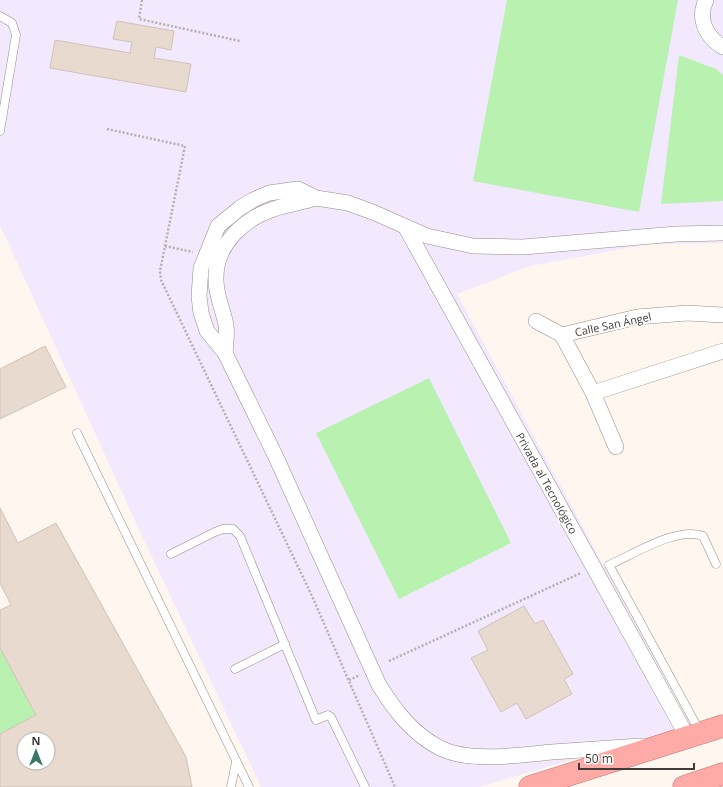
<svg xmlns="http://www.w3.org/2000/svg" width="723" height="787" viewBox="0 0 723 787" font-family="'Open Sans',sans-serif">
<style>
.education{fill:#f2e9fe}
.green{fill:#b9f1b1}
.building{fill:#e8dacf;stroke:#d0c2b7;fill-rule:evenodd}
.lines{fill:none;stroke-linecap:round;stroke-linejoin:round}
.service-casing{stroke:#988b81;stroke-width:9}
.minor-casing{stroke:#988b81;stroke-width:16}
.trunk-casing{stroke:#bc7670;stroke-width:23}
.path{stroke:#b7afaa;stroke-width:2.5;stroke-dasharray:2 2;stroke-linecap:butt}
.service{stroke:#fff;stroke-width:8}
.minor{stroke:#fff;stroke-width:15}
.trunk{stroke:#feaaa6;stroke-width:22}
.labels{text-anchor:middle;dominant-baseline:central;stroke-width:3.5;stroke-linejoin:round;paint-order:stroke}
.street-label{font-size:11px;fill:#413b37;stroke:#fff}
</style>
<rect width="100%" height="100%" fill="#fef6ef"/>
<!-- education -->
<polygon class="education" points="0,0 723,0 723,243 650,244 530,266 457,294 690,725 479,787 261,787 142,536 0,225"/>
<!-- green -->
<g class="green">
<polygon points="507,0 678,0 639,212 473,181"/>
<polygon points="679,55 716,69 723,75 723,201 661,204"/>
<polygon points="429,378 511,543 399,599 316,433"/>
<polygon points="0,648 36,715 0,734"/>
</g>
<!-- building -->
<g class="building">
<polygon points="117,21 174,31 171,50 156,47 154,58 191,64 186,92 50,68 55,40 130,53 132,42 113,39"/>
<polygon points="45,346 66,387 0,419 0,369"/>
<path d="M 0,508 L 18,543 L 56,523 L 186,757 L 192,787 L 0,787 L 0,734 L 36,715 L 0,648 L 0,610 L 11,605 L 0,583 ZM 24,739 L 48,739 L 48,763 L 24,763 Z"/>
<polygon points="524,606 535,624 543,620 573,674 564,679 572,694 526,719 517,703 501,712 471,658 488,650 478,631"/>
</g>
<g class="lines">
<!-- service casing -->
<g class="service-casing">
<g id="service">
<polyline points="0,16 12,23 16,35 0,131"/>
<polyline points="77,433 249,787"/>
<polyline points="171,554 215,532 223,529 233,529 240,536 316,720 328,715 331,717 365,787"/>
<polyline points="235,669 285,644"/>
<path d="M 700,732 L 609,565 C 634,554 678,526 703,536 L 716,564"/>
<polyline points="231,787 236,762"/>
</g>
</g>
<!-- minor casing -->
<g class="minor-casing">
<g id="minor">
<path d="M 706,0 C 697,19 706,37 723,47"/>
<polyline points="406,228 688,738"/>
<polyline points="536,321 562,335"/>
<polyline points="562,335 637,317 687,313 723,315"/>
<polyline points="562,335 593,393 616,447"/>
<path d="M 225,353 C 226,344 227,333 226,325 C 223,309 215,294 216,277 C 216,244 245,218 274,209 C 288,204 301,203 316,198"/>
<polyline points="593,393 723,351"/>
<path d="M 640,746 C 610,748 581,750 552,752 C 519,755 470,763 440,748 C 413,734 395,711 379,685 L 275,455 L 225,353 L 207,331 L 201,313 L 199,296 L 201,268 L 218,226 L 240,208 L 253,200 L 269,193 L 298,189 L 316,198 L 348,203 L 375,213 L 427,236 L 473,246 L 523,247 L 676,234 L 723,233"/>
</g>
</g>
<!-- trunk casing -->
<g class="trunk-casing">
<g id="trunk">
<polyline points="530,787 723,726"/>
<polyline points="684,787 723,774"/>
</g>
</g>
<!-- path -->
<g class="path">
<polyline points="142,0 139,19 240,41"/>
<polyline points="107,129 185,146 160,271 161,280 312,596 395,787"/>
<polyline points="165,246 193,252"/>
<polyline points="389,661 581,573"/>
<polyline points="349,680 360,675"/>
</g>
<!-- service -->
<use href="#service" class="service"/>
<!-- minor -->
<use href="#minor" class="minor"/>
<!-- trunk -->
<use href="#trunk" class="trunk"/>
</g>
<g class="labels">
<!-- street labels -->
<g class="street-label">
<text transform="translate(613 324) rotate(-12)">Calle San Ángel</text>
<text transform="translate(547 483) rotate(61)">Privada al Tecnológico</text>
</g>
</g>
<!-- north arrow -->
<g transform="translate(36 751)"><circle r="19" fill="#ffffff" stroke="#b3b1af"/>
<path d="M0-3L7 15L0 10L-7 15Z" fill="#377765"/>
<text y="-6" font-size="11" font-weight="bold" text-anchor="middle" fill="#413b37">N</text>
</g>
<!-- scale -->
<path d="M579 763v6h115v-6" fill="none" stroke="#413b37" stroke-width="2"/>
<text x="585" y="763" font-size="12" fill="#413b37" stroke="#ffffff" stroke-width="3" paint-order="stroke">50 m</text>
</svg>
